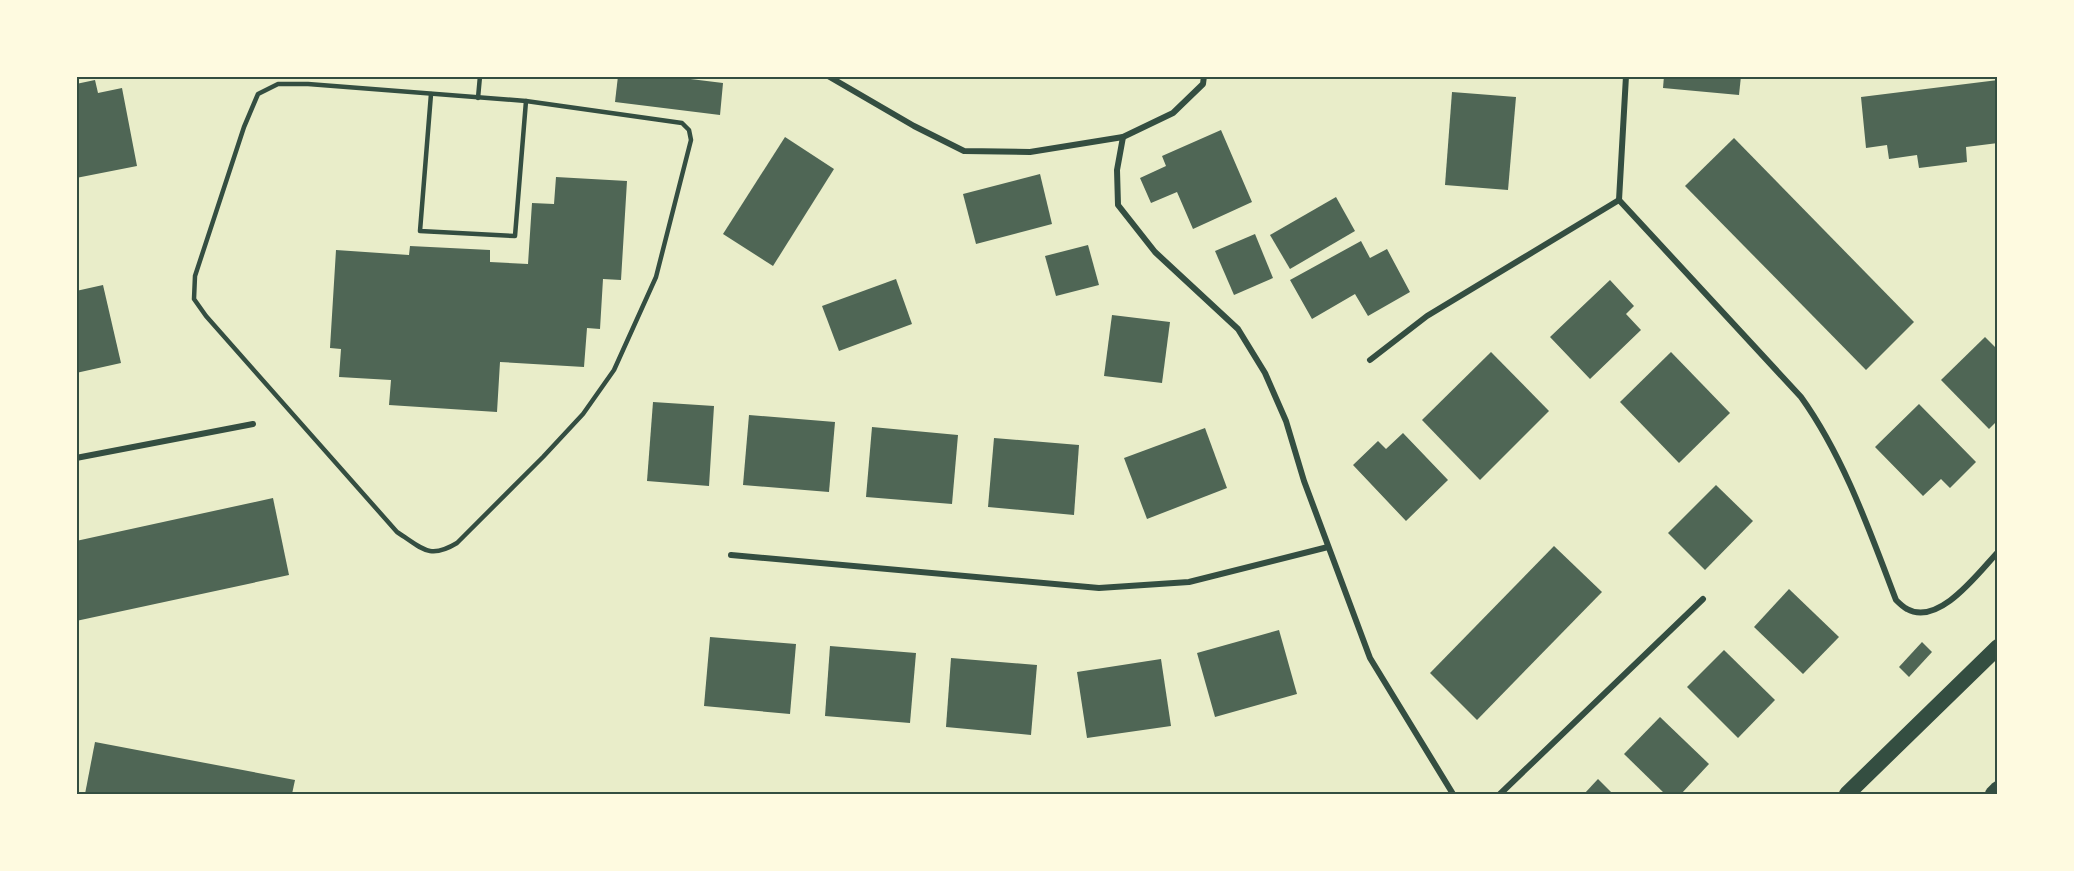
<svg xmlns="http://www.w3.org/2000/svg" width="2074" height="871" viewBox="0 0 2074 871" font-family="'PT Sans Narrow',sans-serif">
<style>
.building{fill:#4f6655}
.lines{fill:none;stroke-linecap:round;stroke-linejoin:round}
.service{stroke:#344e41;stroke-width:4.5}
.minor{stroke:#344e41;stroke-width:6}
.trunk{stroke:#344e41;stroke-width:16}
.neatline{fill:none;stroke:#344e41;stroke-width:2}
</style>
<rect width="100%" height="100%" fill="#e9edc9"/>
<!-- building -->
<g class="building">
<polygon points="618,76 666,76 723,83 720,115 615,102"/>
<polygon points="1664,76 1741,76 1739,95 1663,88"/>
<polygon points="95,80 98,93 122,88 137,166 76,178 76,84"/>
<polygon points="1998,80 1998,143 1966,147 1967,162 1919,168 1917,155 1889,159 1887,145 1866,148 1861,97"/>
<polygon points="1452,92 1516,97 1508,190 1445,185"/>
<polygon points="1221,130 1252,202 1193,229 1177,192 1151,203 1140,178 1166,166 1162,156"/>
<polygon points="785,137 834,169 773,266 723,234"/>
<polygon points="1734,138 1914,322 1866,370 1685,186"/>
<polygon points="1040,174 1052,224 976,244 963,194"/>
<polygon points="556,177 627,181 621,280 603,279 600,329 587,328 584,367 500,362 497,412 389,405 391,380 339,377 341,349 330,348 336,250 409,255 410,246 490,250 490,262 528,264 532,203 554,204"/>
<polygon points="1336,197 1355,231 1290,269 1270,235"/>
<polygon points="1255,234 1273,278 1234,295 1215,251"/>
<polygon points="1361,241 1370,258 1387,249 1410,292 1368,316 1355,294 1312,319 1290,280"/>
<polygon points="1088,245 1099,285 1056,296 1045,256"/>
<polygon points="896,279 912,324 839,351 822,306"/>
<polygon points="1610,280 1634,306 1626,314 1641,330 1590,379 1550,337"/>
<polygon points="103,285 121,363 76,373 76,291"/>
<polygon points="1112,315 1170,322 1162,383 1104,376"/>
<polygon points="1985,337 1998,350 1998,420 1989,429 1941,380"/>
<polygon points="1491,352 1549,411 1480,480 1422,420"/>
<polygon points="1671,352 1730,413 1679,463 1620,402"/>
<polygon points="653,402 714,406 709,486 647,481"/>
<polygon points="1919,404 1976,462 1950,488 1941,479 1923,496 1875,447"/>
<polygon points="749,415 835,422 829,492 743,485"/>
<polygon points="872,427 958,435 952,504 866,497"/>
<polygon points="1205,428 1227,488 1147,519 1124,458"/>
<polygon points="1403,433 1448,480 1406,521 1353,465 1378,441 1386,449"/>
<polygon points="994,438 1079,445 1074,515 988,507"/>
<polygon points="1716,485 1753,521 1705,570 1668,533"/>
<polygon points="273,498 289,575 76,621 76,541"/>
<polygon points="1554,546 1602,592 1477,720 1430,673"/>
<polygon points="1789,589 1839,637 1803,674 1754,627"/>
<polygon points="1279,630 1297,694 1215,717 1197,653"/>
<polygon points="710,637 796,644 790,714 704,706"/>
<polygon points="1922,642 1932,652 1909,677 1899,667"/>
<polygon points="830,646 916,653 910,723 825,716"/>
<polygon points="1724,650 1775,700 1738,738 1687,687"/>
<polygon points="951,658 1037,665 1031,735 946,727"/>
<polygon points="1161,659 1171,726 1087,738 1077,672"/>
<polygon points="1660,717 1709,764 1681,794 1665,794 1624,754"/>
<polygon points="95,742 295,780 292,794 85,794"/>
<polygon points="1598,779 1613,794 1584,794"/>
</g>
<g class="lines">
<!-- service -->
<g class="service">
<path d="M 278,84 L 308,84 L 526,101 L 682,123 L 689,130 L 691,140 L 656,277 L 614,370 L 583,414 L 543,457 L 457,543 C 429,560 422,548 397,532 L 206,316 L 194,299 L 195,276 L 244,127 L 258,94 Z"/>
<polyline points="431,94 420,231 515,236 526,101"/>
<polyline points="478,98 480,76"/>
</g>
<!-- minor -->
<g class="minor">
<polyline points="828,76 914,126 964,151 1030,152 1123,137 1173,113 1203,84 1204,76"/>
<path d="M 1626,76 L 1619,200 L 1801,397 C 1844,457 1870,532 1896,600 C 1899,603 1903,607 1907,609 C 1939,627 1979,572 1998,552"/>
<polyline points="1123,137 1117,170 1118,205 1155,252 1238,329 1265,373 1286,421 1304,481 1370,658 1453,794"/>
<polyline points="1370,360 1427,316 1619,200"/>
<polyline points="76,458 253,424"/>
<polyline points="731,555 1099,588 1189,582 1328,547"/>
<polyline points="1500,794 1703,599"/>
</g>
<!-- trunk -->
<g class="trunk">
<polyline points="1847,794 1998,647"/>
<polyline points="1993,794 1998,789"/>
</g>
</g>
<!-- border -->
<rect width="2074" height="871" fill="none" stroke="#fefae0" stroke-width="156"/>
<rect x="78" y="78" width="1918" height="715" class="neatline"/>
</svg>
